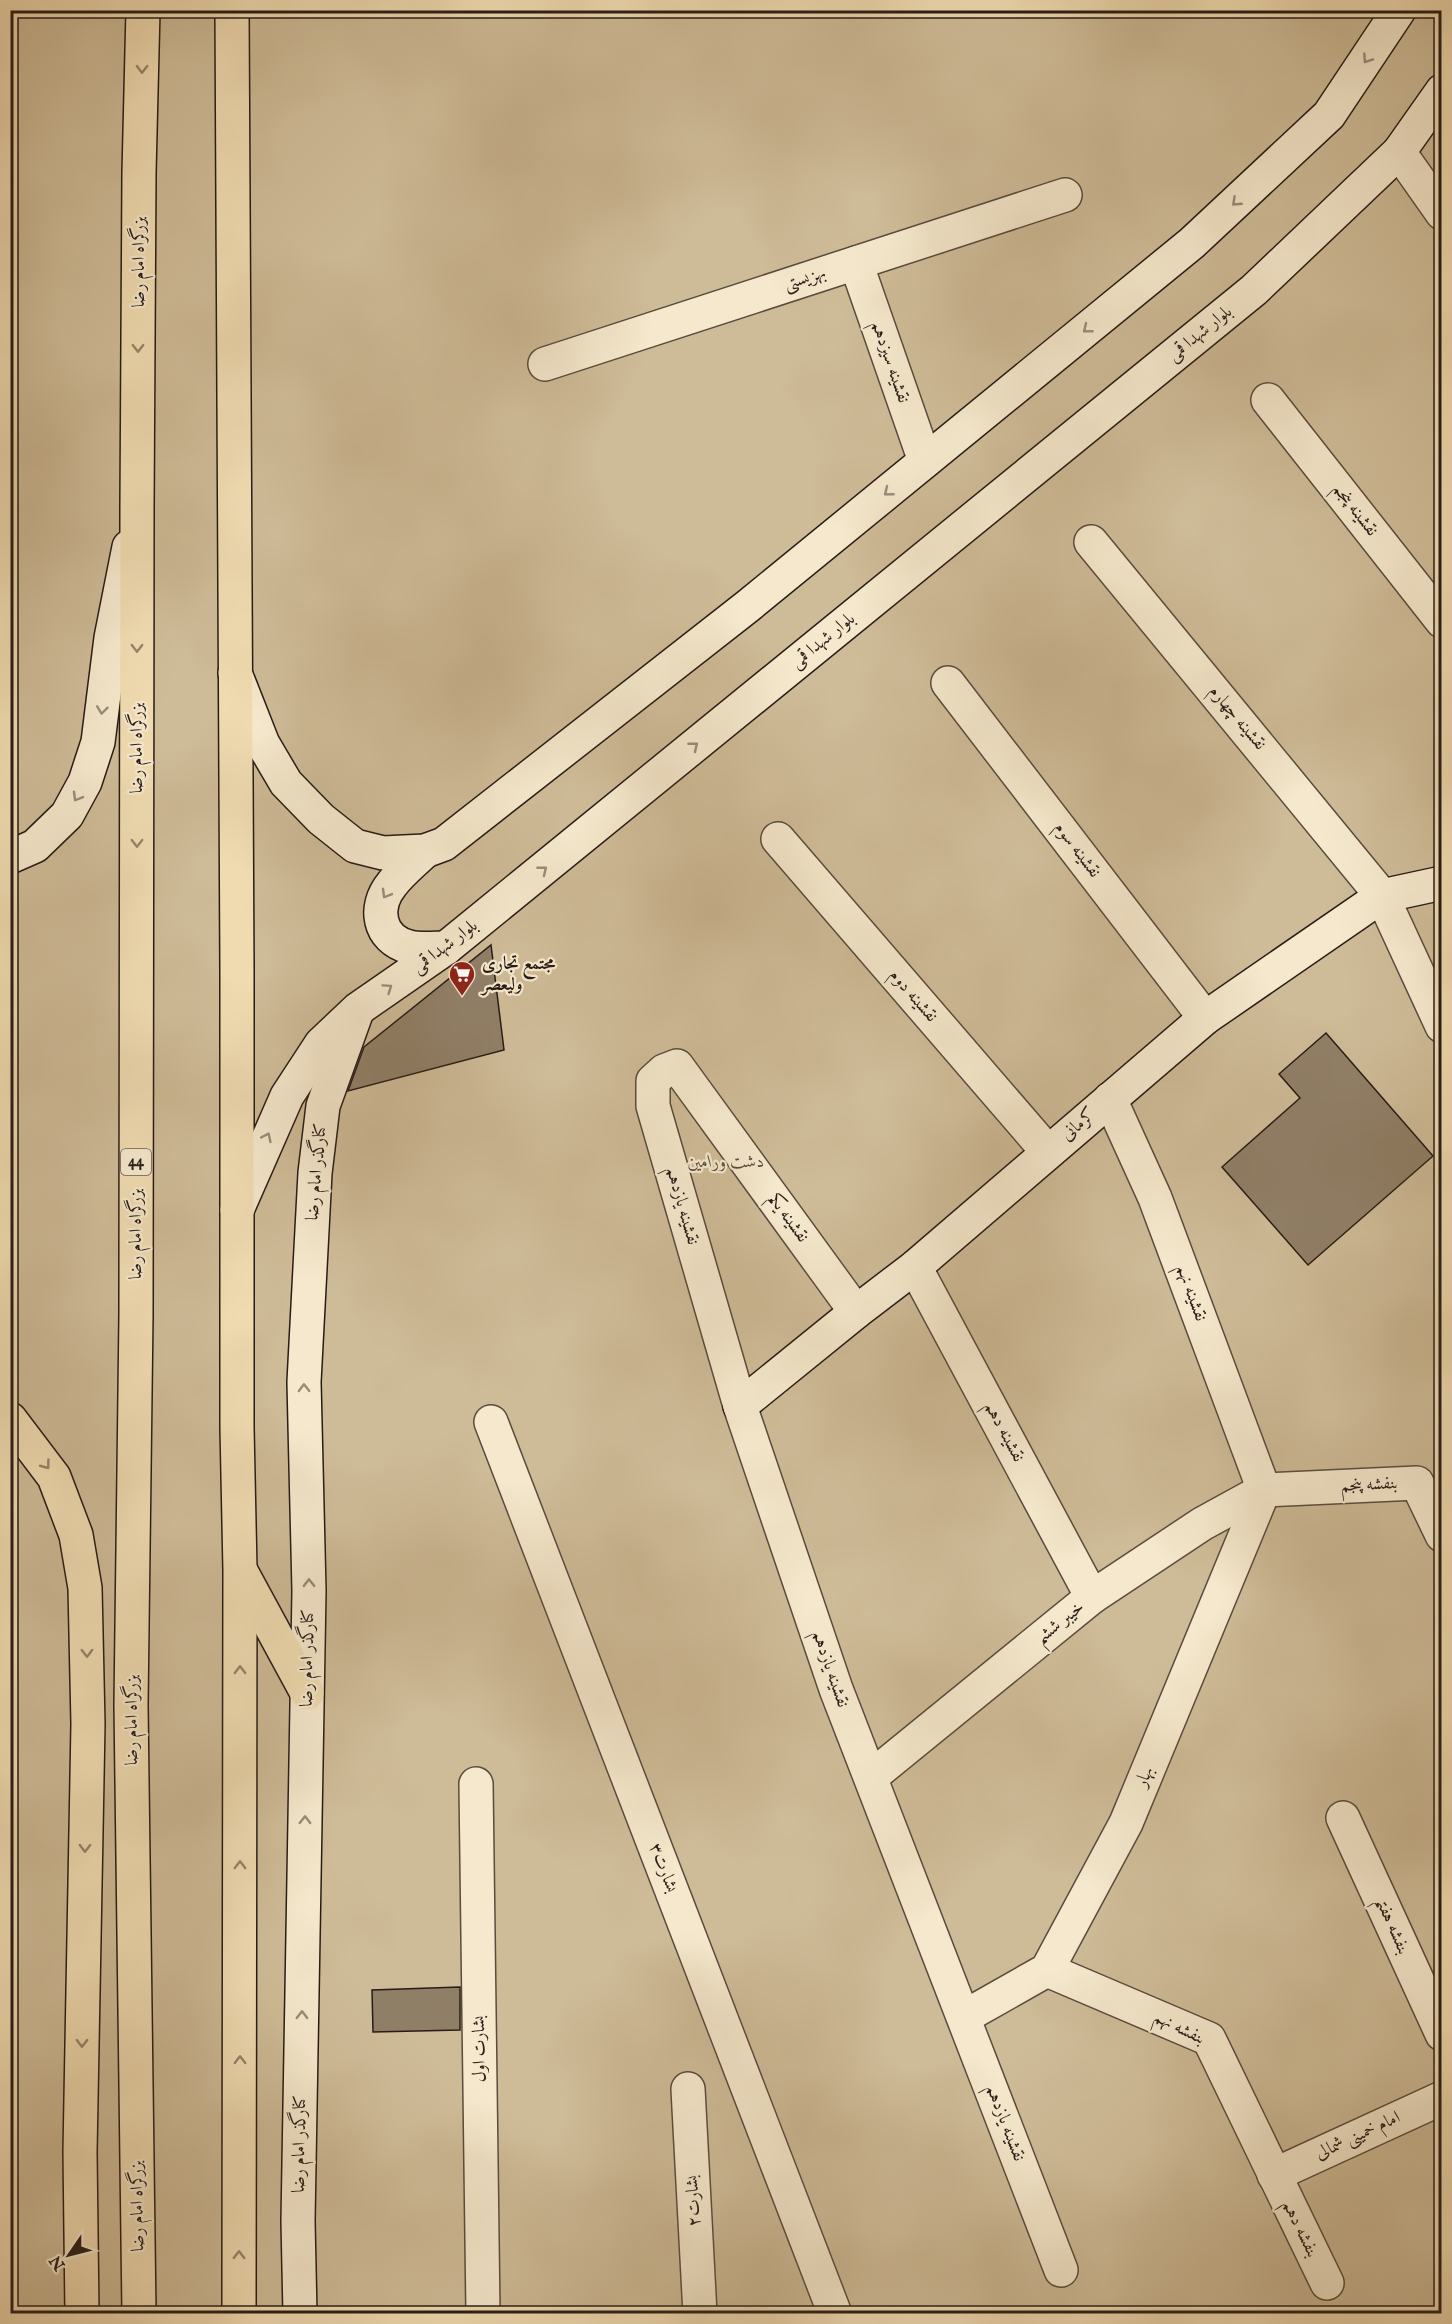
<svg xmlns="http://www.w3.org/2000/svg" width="1452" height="2324" viewBox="0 0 1452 2324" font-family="'IM FELL English',Amiri,serif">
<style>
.green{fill:#cebb97;stroke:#7a6c57;stroke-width:1.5}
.building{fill:#907f67;stroke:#271c17;stroke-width:1.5}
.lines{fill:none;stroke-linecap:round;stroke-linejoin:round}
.street-casing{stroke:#594c3e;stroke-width:36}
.secondary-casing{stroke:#271c17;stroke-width:36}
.primary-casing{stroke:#271c17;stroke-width:36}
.highway-casing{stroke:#271c17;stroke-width:36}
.street{stroke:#f5e8cc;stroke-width:33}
.secondary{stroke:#f5e8cc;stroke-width:33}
.primary{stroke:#f0dbb1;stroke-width:33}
.highway{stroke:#f0dbb1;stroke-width:33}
.oneway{stroke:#988c7b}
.oneway2{stroke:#96856c}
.labels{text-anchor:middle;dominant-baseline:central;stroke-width:4.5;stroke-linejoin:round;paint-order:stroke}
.shield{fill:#f5e8cc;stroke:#65594d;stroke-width:1.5}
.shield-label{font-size:16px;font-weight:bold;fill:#271c17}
.street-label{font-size:18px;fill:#271c17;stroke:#f5e8cc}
.poi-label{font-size:18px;font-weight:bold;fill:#271c17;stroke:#f5e8cc;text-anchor:start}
.park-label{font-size:18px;font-style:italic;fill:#594c3d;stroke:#f5e8cc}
</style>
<rect width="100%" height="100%" fill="#f0dbb1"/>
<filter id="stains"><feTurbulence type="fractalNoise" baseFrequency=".00333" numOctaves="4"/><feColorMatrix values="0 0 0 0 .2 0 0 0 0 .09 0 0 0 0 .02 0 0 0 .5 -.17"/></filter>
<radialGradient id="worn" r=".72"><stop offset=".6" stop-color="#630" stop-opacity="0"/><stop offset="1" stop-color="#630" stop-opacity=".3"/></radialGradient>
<!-- green -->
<polygon class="green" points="11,11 1441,11 1441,2313 11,2314"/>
<!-- building -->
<g class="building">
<polygon points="491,945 504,1050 348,1091 364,1047"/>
<polygon points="1326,1033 1433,1156 1308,1265 1222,1167 1300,1098 1279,1074"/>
<polygon points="460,1987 460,2030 373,2032 372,1990"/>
</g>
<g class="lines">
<!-- street casing -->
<g class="street-casing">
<g id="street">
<polyline points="1399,152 1442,213"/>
<polyline points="856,263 925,461"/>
<polyline points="545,364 1065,195"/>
<polyline points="1268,400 1442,621"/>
<polyline points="1091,542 1382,896 1442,1026"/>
<polyline points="948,683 1205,1018"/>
<polyline points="778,839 1048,1152"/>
<polyline points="1110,1099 1155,1198 1264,1490"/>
<polyline points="915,1267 1092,1597"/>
<polyline points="856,1312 677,1066 664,1071 653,1081 653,1106 740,1406 836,1689 1061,2270"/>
<polyline points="491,1422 835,2314"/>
<polyline points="871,1777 1092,1597 1202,1524 1264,1490 1417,1483 1442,1535"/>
<polyline points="476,1784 483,2314"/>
<polyline points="1343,1818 1442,2034"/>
<polyline points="1047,1970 1209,2039 1327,2283"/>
<polyline points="964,2017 1047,1970 1126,1823 1264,1490"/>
<polyline points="688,2089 700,2314"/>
<polyline points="1274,2175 1442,2098"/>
</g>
</g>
<!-- secondary casing -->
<g class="secondary-casing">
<g id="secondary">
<polyline points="235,673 263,744 286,783 321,819 355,846 383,853 425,851 444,844 748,606 1192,243 1329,115 1399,10"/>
<path d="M 425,851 C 414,862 401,872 392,884 C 373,907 378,939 409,947 C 420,950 435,948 446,948"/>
<polyline points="10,857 35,846 67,815 85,782 98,742 111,638 129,547"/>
<polyline points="237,1210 287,1096 321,1044 358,1009 446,948 1254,290 1399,152 1442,91"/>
<polyline points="740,1406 856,1312 915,1267 1205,1018 1382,896 1442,883"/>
<polyline points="300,2314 298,2221 309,1591 304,1382 315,1173 323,1106 356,1014"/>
</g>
</g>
<!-- primary casing -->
<g class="primary-casing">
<polyline id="primary" points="10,1419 54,1477 76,1535 85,1588 88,1724 80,2152 82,2314"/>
</g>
<!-- highway casing -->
<g class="highway-casing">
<g id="highway">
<polyline points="232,10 237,971 237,1428 240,1570 239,2314"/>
<polyline points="242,1573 307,1693"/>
<polyline points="139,2314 131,1705 136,1315 137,507 139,173 143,10"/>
</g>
</g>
<!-- street -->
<use href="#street" class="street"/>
<!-- secondary -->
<use href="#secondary" class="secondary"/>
<!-- primary -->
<use href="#primary" class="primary"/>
<!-- highway -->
<use href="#highway" class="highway"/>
</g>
<!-- one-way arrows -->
<defs><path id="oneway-chevron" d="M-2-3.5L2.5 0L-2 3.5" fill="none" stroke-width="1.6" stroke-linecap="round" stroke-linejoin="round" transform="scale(1.5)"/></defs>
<g class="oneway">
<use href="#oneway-chevron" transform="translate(1367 59) rotate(124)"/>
<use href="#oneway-chevron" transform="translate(1236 202) rotate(137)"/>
<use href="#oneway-chevron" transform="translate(1087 329) rotate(141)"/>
<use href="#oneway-chevron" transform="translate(888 492) rotate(141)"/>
<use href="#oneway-chevron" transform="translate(102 710) rotate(97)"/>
<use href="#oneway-chevron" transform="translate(694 746) rotate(-39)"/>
<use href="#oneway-chevron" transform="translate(77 797) rotate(120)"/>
<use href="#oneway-chevron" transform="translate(543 870) rotate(-39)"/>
<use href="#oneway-chevron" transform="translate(386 894) rotate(120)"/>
<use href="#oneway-chevron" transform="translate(388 988) rotate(-35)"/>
<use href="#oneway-chevron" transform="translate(267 1137) rotate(-65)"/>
<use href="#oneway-chevron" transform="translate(304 1388) rotate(-91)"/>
<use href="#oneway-chevron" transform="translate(309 1583) rotate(-91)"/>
<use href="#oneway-chevron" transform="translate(305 1820) rotate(-89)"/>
<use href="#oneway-chevron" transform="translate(302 2015) rotate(-89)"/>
</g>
<g class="oneway2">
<use href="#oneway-chevron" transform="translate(142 69) rotate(91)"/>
<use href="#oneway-chevron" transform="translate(138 348) rotate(90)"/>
<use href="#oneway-chevron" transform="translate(137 648) rotate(90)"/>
<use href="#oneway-chevron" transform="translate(137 843) rotate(90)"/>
<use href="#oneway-chevron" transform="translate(46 1465) rotate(53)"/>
<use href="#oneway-chevron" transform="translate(87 1653) rotate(89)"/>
<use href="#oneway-chevron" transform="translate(240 1670) rotate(-90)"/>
<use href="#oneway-chevron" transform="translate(85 1848) rotate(91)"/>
<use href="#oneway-chevron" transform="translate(240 1865) rotate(-90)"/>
<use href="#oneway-chevron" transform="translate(82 2043) rotate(91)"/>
<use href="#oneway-chevron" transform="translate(240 2060) rotate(-90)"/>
<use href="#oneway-chevron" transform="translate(239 2255) rotate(-90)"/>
</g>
<!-- icons -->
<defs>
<g id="supermarket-pin" transform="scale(1.35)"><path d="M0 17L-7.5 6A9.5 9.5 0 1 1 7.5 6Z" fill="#8f2418" stroke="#f5e8cc"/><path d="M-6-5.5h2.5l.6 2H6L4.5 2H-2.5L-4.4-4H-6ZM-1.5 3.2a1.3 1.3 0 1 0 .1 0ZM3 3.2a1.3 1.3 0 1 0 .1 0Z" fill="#fff"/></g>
</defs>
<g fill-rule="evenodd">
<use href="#supermarket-pin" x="462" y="974"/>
</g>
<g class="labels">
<!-- shield labels -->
<rect class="shield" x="121" y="1149" width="30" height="26" rx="4.5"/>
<g class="shield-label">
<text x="136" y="1162">44</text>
</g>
<!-- street labels -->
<g class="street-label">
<text transform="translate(139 262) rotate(-90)">بزرگراه امام رضا</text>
<text transform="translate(805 279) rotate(-18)">بهزیستی</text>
<text transform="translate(1200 334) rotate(-39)">بلوار شهدا قمی</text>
<text transform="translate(890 362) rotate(71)">نقشینه سیزدهم</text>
<text transform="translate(1355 510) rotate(52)">نقشینه پنجم</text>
<text transform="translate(823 641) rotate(-39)">بلوار شهدا قمی</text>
<text transform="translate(1237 718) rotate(50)">نقشینه چهارم</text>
<text transform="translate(137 748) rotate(-90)">بزرگراه امام رضا</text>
<text transform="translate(1077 850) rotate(53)">نقشینه سوم</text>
<text transform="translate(445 947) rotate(-37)">بلوار شهدا قمی</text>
<text transform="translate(913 996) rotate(49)">نقشینه دوم</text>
<text transform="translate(1079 1125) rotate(-41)">کرمانی</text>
<text transform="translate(317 1172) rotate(-85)">کنارگذر امام رضا</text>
<text transform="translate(682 1206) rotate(74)">نقشینه یازدهم</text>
<text transform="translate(788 1218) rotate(54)">نقشینه یکم</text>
<text transform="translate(136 1234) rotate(-90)">بزرگراه امام رضا</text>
<text transform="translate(1191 1293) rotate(70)">نقشینه نهم</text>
<text transform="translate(1004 1432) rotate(62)">نقشینه دهم</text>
<text transform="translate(1369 1485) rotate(-3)">بنفشه پنجم</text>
<text transform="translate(1060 1623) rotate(-39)">خیبر ششم</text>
<text transform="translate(308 1658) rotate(-89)">کنارگذر امام رضا</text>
<text transform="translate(830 1669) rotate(71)">نقشینه یازدهم</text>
<text transform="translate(132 1720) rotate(-90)">بزرگراه امام رضا</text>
<text transform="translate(1145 1777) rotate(-67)">بهار</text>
<text transform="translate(663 1868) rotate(69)">بشارت۳</text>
<text transform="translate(1392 1926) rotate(66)">بنفشه هفتم</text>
<text transform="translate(1179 2028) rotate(26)">بنفشه نهم</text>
<text transform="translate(480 2049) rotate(-91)">بشارت اول</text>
<text transform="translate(1005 2123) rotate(69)">نقشینه یازدهم</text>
<text transform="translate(1358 2136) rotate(-25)">امام خمینی شمالی</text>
<text transform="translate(300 2144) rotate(-89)">کنارگذر امام رضا</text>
<text transform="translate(694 2201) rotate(-93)">بشارت۲</text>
<text transform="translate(138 2206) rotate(-91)">بزرگراه امام رضا</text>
<text transform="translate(1300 2229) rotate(64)">بنفشه دهم</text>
</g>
<!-- poi labels -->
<g class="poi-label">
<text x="482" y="964">مجتمع تجاری<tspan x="482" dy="21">ولیعصر</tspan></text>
</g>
<!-- park labels -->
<g class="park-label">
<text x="726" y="1162">دشت ورامین</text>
</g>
</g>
<!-- margin -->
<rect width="1452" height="2324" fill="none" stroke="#f0dbb1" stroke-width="36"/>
<rect x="12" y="12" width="1428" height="2300" fill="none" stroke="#271c17" stroke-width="3"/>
<rect x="18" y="18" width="1416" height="2288" fill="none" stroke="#271c17" stroke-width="1.5"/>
<!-- north arrow -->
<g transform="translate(69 2255) rotate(235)" stroke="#f5e8cc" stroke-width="4.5" paint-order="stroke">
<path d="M0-4.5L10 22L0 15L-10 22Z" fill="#271c17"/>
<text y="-9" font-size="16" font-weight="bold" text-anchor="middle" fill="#271c17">N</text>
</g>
<rect width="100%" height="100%" filter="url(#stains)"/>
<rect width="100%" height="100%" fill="url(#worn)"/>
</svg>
